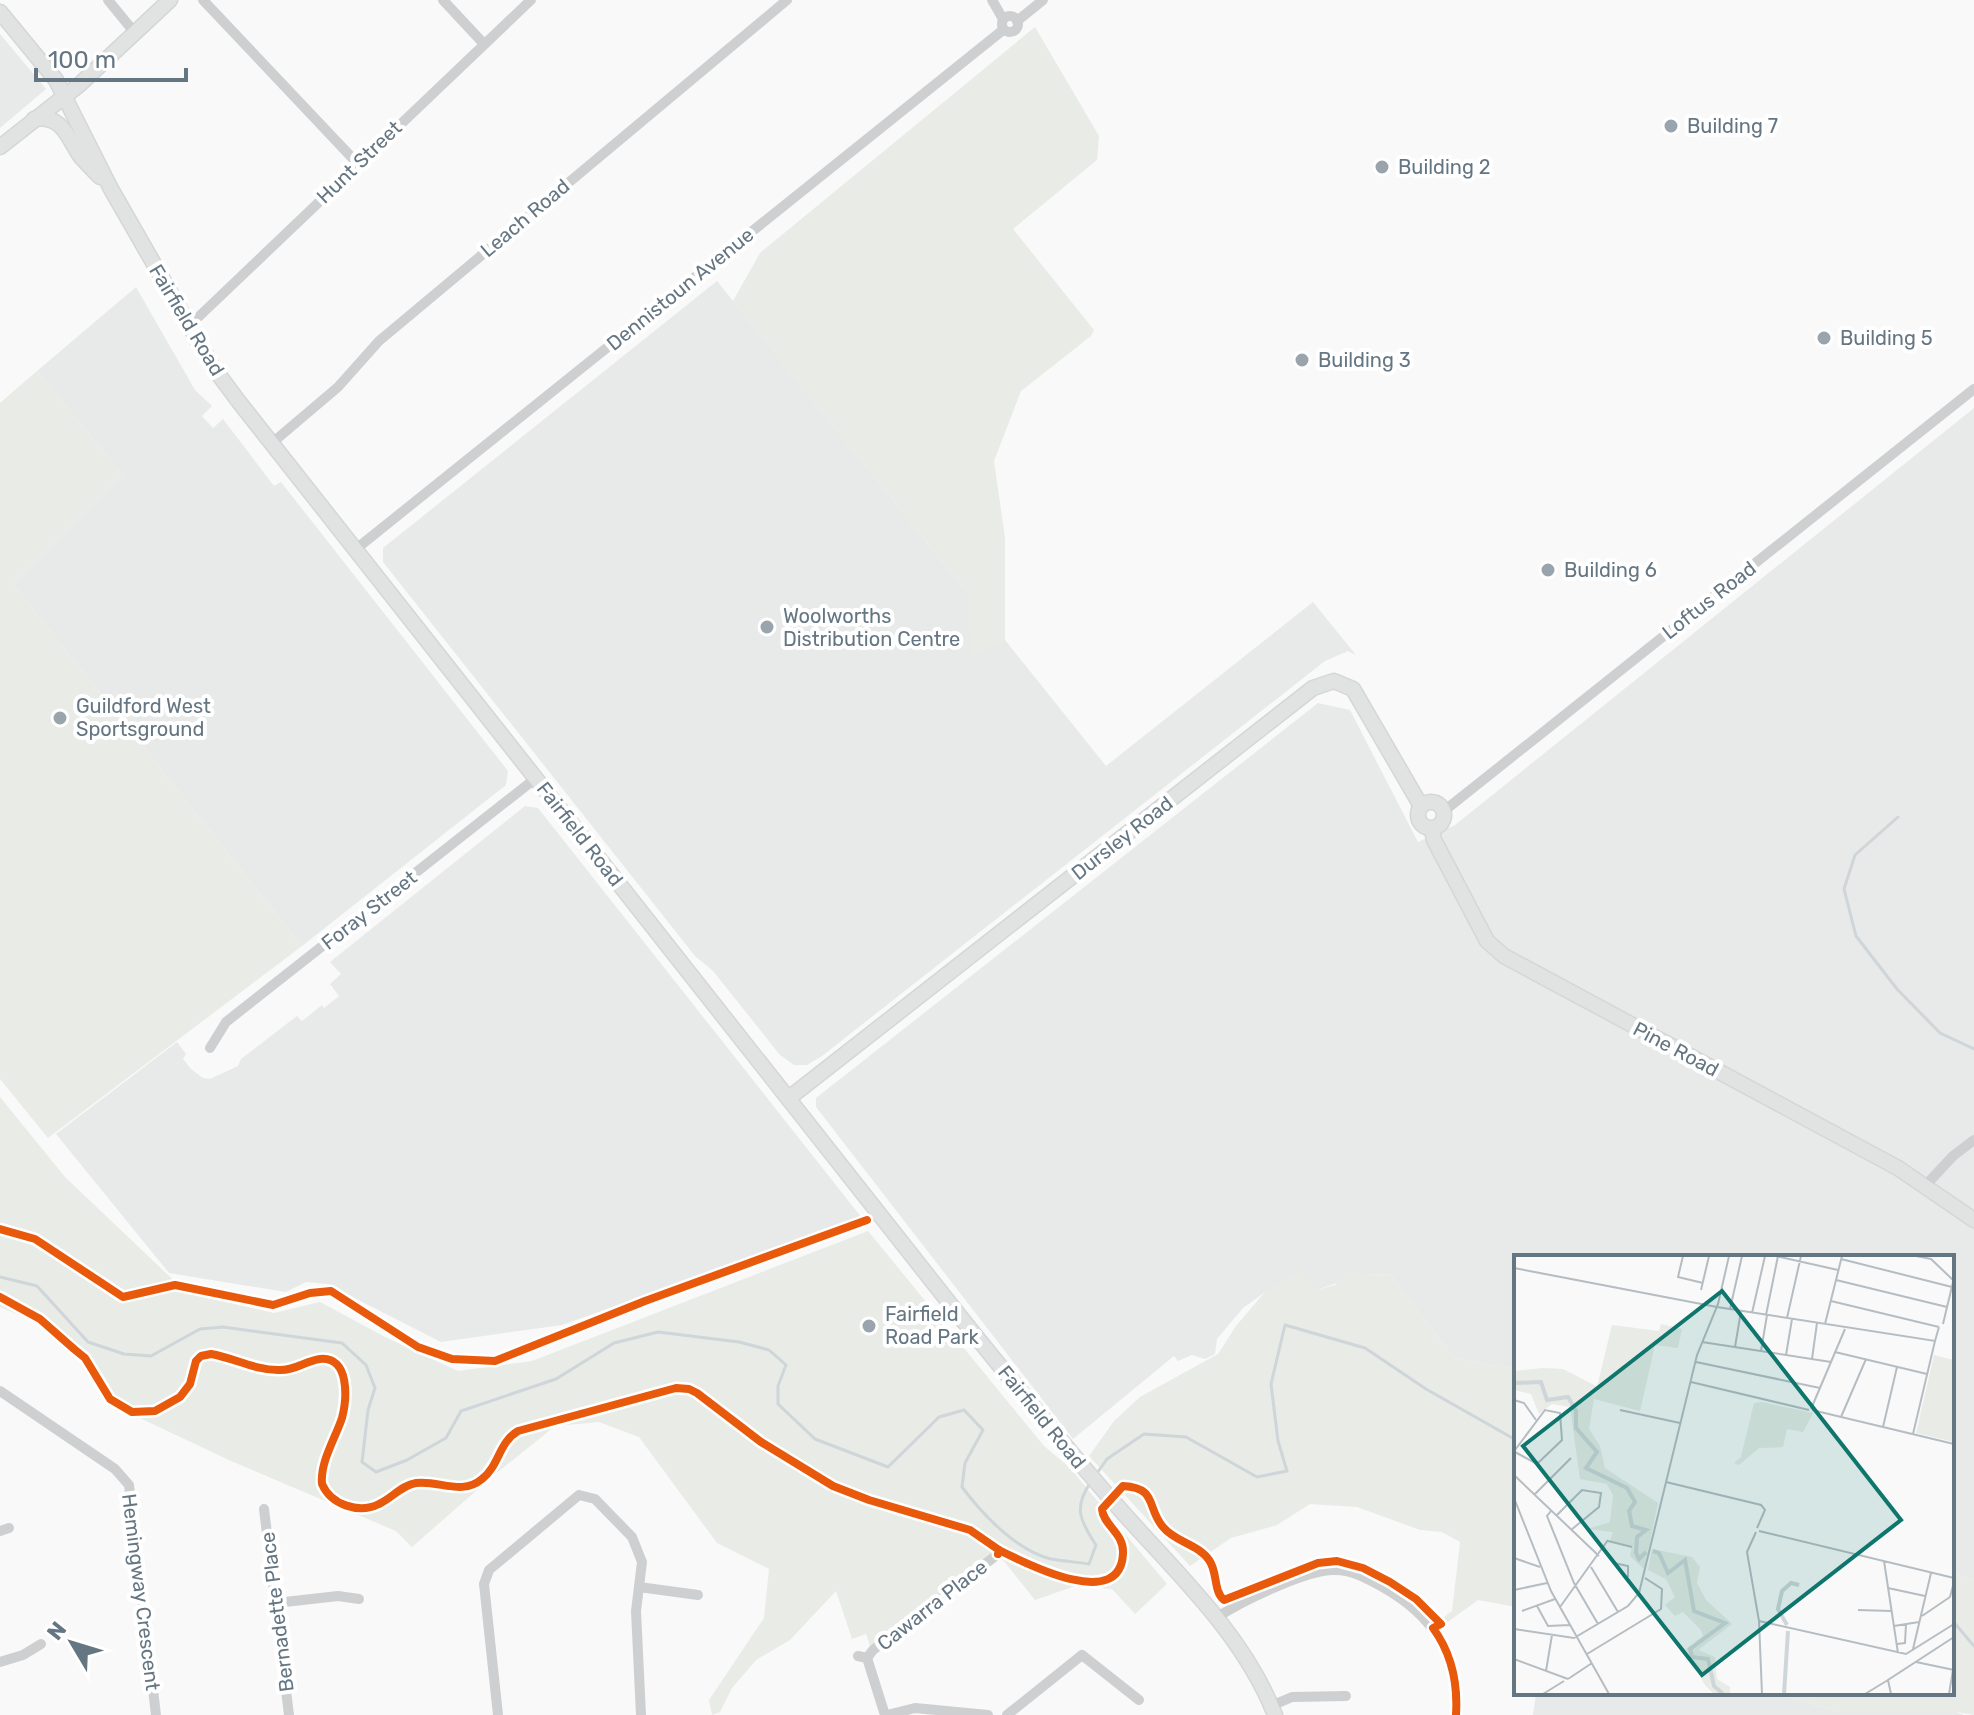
<svg xmlns="http://www.w3.org/2000/svg" width="1974" height="1715" viewBox="0 0 1974 1715" font-family="Rubik,sans-serif">
<style>
.built{fill:#e8e9e9}
.green{fill:#e8ebe6}
.lines{fill:none;stroke-linecap:round;stroke-linejoin:round}
.stream{stroke:#ced6d9;stroke-width:3}
.secondary-casing{stroke:#d5d6d7;stroke-width:17}
.street{stroke:#cecfd0;stroke-width:10}
.secondary{stroke:#e1e2e2;stroke-width:14}
.cycleway-casing{stroke:#fff;stroke-width:13}
.cycleway{stroke:#e8590c;stroke-width:8}
.poi-dot{fill:#99a4ac;stroke:#fff;stroke-width:3}
.labels{text-anchor:middle;dominant-baseline:central;stroke-width:8;stroke-linejoin:round;paint-order:stroke}
.poi-label{font-size:20px;fill:#657683;stroke:#fff;text-anchor:start}
.street-label{font-size:20px;fill:#657683;stroke:#fff}
.inset-river{fill:none;stroke:#ced6d9;stroke-width:4}
.inset-road{fill:none;stroke:#b5bdc3;stroke-width:2}
.view{fill:#0f766e;fill-opacity:0.15;stroke:#0f766e;stroke-width:4}
.inset-edge{fill:none;stroke:#657683;stroke-width:4}
</style>
<rect width="100%" height="100%" fill="#f9f9f9"/>
<!-- built -->
<g class="built">
<polygon points="0,34 46,89 0,128"/>
<polygon points="717,281 1106,766 1313,602 1356,655 1348,651 1325,661 822,1056 807,1065 794,1065 780,1055 713,971 695,956 383,562 383,548"/>
<polygon points="136,287 195,390 212,406 202,416 213,428 223,419 274,486 281,482 508,771 506,785 302,946 13,584 123,475 37,371"/>
<polygon points="1974,408 1974,1581 1952,1571 1952,1257 1516,1257 1516,1369 1459,1359 1452,1355 1390,1274 1361,1275 1316,1290 1264,1293 1243,1308 1217,1339 1215,1354 1205,1359 1192,1355 1178,1361 1174,1356 1073,1439 816,1107 816,1098 1318,703 1350,710 1418,842 1455,825"/>
<polygon points="525,806 538,808 862,1218 562,1325 441,1342 327,1284 306,1282 286,1292 169,1273 56,1134 177,1042 186,1054 183,1059 191,1069 203,1078 210,1079 238,1066 241,1059 297,1016 302,1021 322,1005 324,1008 339,996 330,984 341,974 330,962"/>
<polygon points="1536,1693 1775,1693 1837,1712 1957,1712 1964,1715 1533,1715"/>
</g>
<!-- green -->
<g class="green">
<polygon points="1035,27 1099,136 1097,160 1013,229 1094,330 1091,336 1021,391 994,461 1005,538 1005,640 970,659 968,594 733,301 760,253"/>
<polygon points="37,371 123,475 13,584 302,946 48,1138 0,1079 0,403"/>
<polygon points="0,1097 65,1177 187,1293 274,1313 320,1302 385,1337 458,1371 532,1361 868,1231 1044,1446 1069,1467 1167,1584 1135,1614 1112,1589 1075,1586 1035,1600 995,1550 870,1646 866,1634 852,1639 836,1591 790,1640 756,1660 732,1688 720,1712 712,1715 709,1700 764,1618 769,1569 717,1543 639,1437 599,1422 555,1426 493,1476 412,1547 396,1531 231,1461 108,1403 85,1366 37,1323 0,1307"/>
<polygon points="1351,1268 1361,1275 1390,1274 1452,1355 1459,1359 1516,1369 1516,1607 1478,1600 1445,1624 1442,1619 1452,1611 1460,1542 1442,1532 1420,1530 1357,1507 1310,1504 1277,1525 1231,1538 1190,1566 1089,1456 1114,1421 1140,1397 1218,1354 1236,1326 1264,1293 1300,1271 1316,1290 1335,1285"/>
<polygon points="1952,1571 1974,1581 1974,1715 1957,1712 1837,1712 1775,1693 1952,1693"/>
</g>
<g class="lines">
<!-- stream -->
<g class="stream">
<polyline points="1898,817 1855,855 1844,889 1856,936 1897,989 1940,1033 1974,1049"/>
<path d="M 0,1277 L 37,1286 L 88,1342 L 124,1354 L 151,1356 L 200,1329 L 223,1327 L 342,1343 L 366,1365 L 375,1388 L 368,1410 L 362,1462 L 376,1472 L 407,1460 L 446,1438 L 461,1411 L 556,1379 L 614,1343 L 658,1332 L 739,1342 L 769,1350 L 786,1365 L 778,1386 L 778,1404 L 815,1439 L 888,1467 L 939,1417 L 964,1410 L 983,1430 L 965,1463 L 962,1487 C 982,1514 1017,1551 1051,1559 C 1063,1561 1076,1562 1089,1564 L 1096,1545 C 1080,1521 1073,1507 1091,1482"/>
<polyline points="1095,1476 1107,1459 1144,1434 1186,1437 1257,1477 1287,1471 1278,1441 1271,1384 1285,1325 1365,1348 1426,1389 1516,1440"/>
<polyline points="1952,1620 1974,1646"/>
</g>
<!-- secondary casing -->
<g class="secondary-casing">
<g id="secondary">
<path d="M 0,12 L 56,80 L 111,189 L 213,367 L 239,402 L 962,1319 C 1013,1382 1064,1446 1118,1507 C 1175,1572 1243,1633 1275,1715"/>
<path d="M 34,119 C 63,114 68,139 81,157 C 87,164 94,171 100,177"/>
<polyline points="0,147 79,85 170,0"/>
<circle cx="1431" cy="815" r="13"/>
<polyline points="1432,829 1434,840 1487,941 1504,956 1898,1168 1974,1220"/>
<polyline points="789,1098 1313,688 1334,681 1353,689 1421,806"/>
</g>
</g>
<!-- street -->
<g class="street">
<polyline points="108,0 135,33"/>
<polyline points="203,0 358,164"/>
<polyline points="443,0 484,44"/>
<polyline points="992,0 1003,19"/>
<circle cx="1010" cy="24" r="8"/>
<polyline points="1017,21 1043,0"/>
<polyline points="189,326 531,0"/>
<polyline points="272,443 338,387 379,341 787,0"/>
<polyline points="356,549 1003,30"/>
<polyline points="1443,809 1449,807 1974,389"/>
<polyline points="210,1048 226,1022 536,778"/>
<polyline points="1926,1185 1953,1156 1974,1140"/>
<polyline points="0,1391 115,1469 129,1485 156,1715"/>
<polyline points="264,1509 289,1715"/>
<polyline points="0,1531 9,1528"/>
<polyline points="639,1587 698,1595"/>
<polyline points="276,1603 338,1596 359,1599"/>
<path d="M 1216,1618 C 1240,1602 1307,1569 1335,1570 C 1352,1570 1366,1578 1381,1586 C 1433,1615 1459,1654 1456,1715"/>
<polyline points="858,1656 867,1658 885,1715"/>
<polyline points="867,1658 873,1650 998,1554"/>
<polyline points="0,1662 23,1655 41,1644"/>
<polyline points="1271,1706 1292,1697 1346,1696"/>
<polyline points="498,1715 484,1584 489,1570 579,1495 595,1499 632,1537 642,1562 636,1611 641,1715"/>
<polyline points="887,1715 915,1708 988,1715"/>
<polyline points="1007,1715 1082,1655 1139,1700"/>
</g>
<!-- secondary -->
<use href="#secondary" class="secondary"/>
<!-- cycleway casing -->
<g class="cycleway-casing">
<g id="cycleway">
<polyline points="0,1229 35,1239 123,1297 175,1285 273,1305 310,1293 331,1291 418,1347 452,1359 495,1361 645,1301 867,1220"/>
<path d="M 0,1297 L 40,1319 L 74,1349 L 85,1358 L 110,1399 L 132,1412 L 155,1411 L 180,1397 L 190,1384 L 196,1361 L 201,1356 L 211,1354 C 234,1358 255,1370 278,1370 C 294,1371 305,1361 320,1359 C 350,1356 347,1399 342,1418 C 335,1439 320,1462 322,1484 C 331,1505 359,1514 379,1504 C 392,1498 402,1485 416,1483 C 439,1480 462,1496 482,1479 C 499,1466 499,1442 518,1431 L 676,1388 L 689,1389 L 697,1393 L 761,1442 L 833,1486 L 869,1500 L 970,1530 L 999,1550 L 998,1554"/>
<path d="M 999,1550 C 1025,1563 1121,1613 1123,1553 C 1124,1533 1103,1525 1102,1509 L 1123,1486 C 1158,1488 1146,1507 1163,1527 C 1175,1542 1198,1544 1209,1560 C 1218,1572 1213,1591 1224,1600 L 1318,1563 L 1337,1561 L 1363,1568 L 1390,1582 L 1416,1599 L 1441,1624 L 1433,1628 C 1452,1654 1458,1683 1456,1715"/>
</g>
</g>
<!-- cycleway -->
<use href="#cycleway" class="cycleway"/>
</g>
<!-- markers -->
<g class="poi-dot">
<circle cx="1671" cy="126" r="8"/>
<circle cx="1382" cy="167" r="8"/>
<circle cx="1824" cy="338" r="8"/>
<circle cx="1302" cy="360" r="8"/>
<circle cx="1548" cy="570" r="8"/>
<circle cx="767" cy="627" r="8"/>
<circle cx="60" cy="718" r="8"/>
<circle cx="869" cy="1326" r="8"/>
</g>
<g class="labels">
<!-- poi labels -->
<g class="poi-label">
<text x="1687" y="126">Building 7</text>
<text x="1398" y="167">Building 2</text>
<text x="1840" y="338">Building 5</text>
<text x="1318" y="360">Building 3</text>
<text x="1564" y="570">Building 6</text>
<text x="783" y="616">Woolworths<tspan x="783" dy="23">Distribution Centre</tspan></text>
<text x="76" y="706">Guildford West<tspan x="76" dy="23">Sportsground</tspan></text>
<text x="885" y="1314">Fairfield<tspan x="885" dy="23">Road Park</tspan></text>
</g>
<!-- street labels -->
<g class="street-label">
<text transform="translate(359 162) rotate(-44)">Hunt Street</text>
<text transform="translate(525 218) rotate(-40)">Leach Road</text>
<text transform="translate(680 289) rotate(-39)">Dennistoun Avenue</text>
<text transform="translate(187 320) rotate(59)">Fairfield Road</text>
<text transform="translate(1709 600) rotate(-38)">Loftus Road</text>
<text transform="translate(580 834) rotate(52)">Fairfield Road</text>
<text transform="translate(1122 838) rotate(-38)">Dursley Road</text>
<text transform="translate(369 910) rotate(-38)">Foray Street</text>
<text transform="translate(1676 1049) rotate(28)">Pine Road</text>
<text transform="translate(1042 1417) rotate(51)">Fairfield Road</text>
<text transform="translate(141 1592) rotate(83)">Hemingway Crescent</text>
<text transform="translate(932 1605) rotate(-38)">Cawarra Place</text>
<text transform="translate(277 1612) rotate(-97)">Bernadette Place</text>
</g>
</g>
<!-- overview -->
<g transform="translate(1514 1255)">
<rect width="440" height="440" fill="#f9f9f9"/>
<path d="M 147,69 L 168,74 L 164,93 L 141,90 L 126,156 L 80,144 L 98,70 L 145,76 ZM 420,100 L 440,105 L 440,187 L 402,178 ZM 29,113 L 49,114 L 82,131 L 75,174 L 86,191 L 91,213 L 144,248 L 130,314 L 116,301 L 118,291 L 96,286 L 99,277 L 74,274 L 96,267 L 99,240 L 93,229 L 66,224 L 56,152 L 38,149 L 25,159 L 17,139 L 0,135 L 0,116 ZM 248,147 L 299,158 L 289,177 L 273,174 L 269,192 L 245,193 L 225,210 L 220,208 L 227,202 L 240,148 ZM 138,294 L 178,302 L 186,312 L 183,328 L 192,345 L 218,369 L 184,395 L 201,402 L 203,424 L 216,432 L 216,439 L 200,439 L 191,430 L 176,404 L 172,394 L 189,381 L 187,375 L 169,357 L 161,361 L 151,350 L 161,342 L 152,324 L 134,315 Z" fill="#e8ebe6"/>
<path class="inset-river" d="M 0,128 L 27,127 L 33,145 L 54,142 L 62,156 L 62,173 L 83,197 L 72,213 L 113,233 L 121,247 L 115,256 L 118,271 L 132,275 L 123,282 L 122,298 L 125,304 L 132,297M 139,296 L 145,298 L 154,318 L 171,305 L 180,356 L 211,368 L 176,394 L 178,402 L 194,404 L 200,431 L 209,439M 273,370 L 264,354 L 268,336 L 277,328 L 285,330M 270,439 L 274,376"/>
<path class="inset-road" d="M 169,1 L 164,22 L 189,28M 262,1 L 324,15M 402,1 L 417,4 L 439,25M 327,4 L 438,32M 0,13 L 203,52M 322,25 L 433,52M 187,35 L 195,1M 317,46 L 425,72M 203,52 L 421,86 L 425,72M 216,54 L 228,1M 238,58 L 251,1M 252,60 L 264,1M 273,63 L 287,1M 311,69 L 328,1M 429,69 L 440,23M 188,87 L 317,107M 221,92 L 227,56M 247,96 L 253,60M 321,97 L 413,119M 272,100 L 278,64M 298,104 L 303,68M 182,107 L 306,133M 177,127 L 295,155M 0,145 L 10,148 L 22,165M 297,154 L 331,74M 106,155 L 166,168M 298,155 L 440,189M 327,162 L 352,104M 369,172 L 383,112M 399,179 L 421,86M 1,195 L 31,155 L 46,158 L 48,185 L 23,209 L 1,197M 0,220 L 85,301M 152,227 L 247,250 L 251,255 L 243,273M 20,240 L 57,203M 0,243 L 37,336 L 95,439M 37,256 L 33,261 L 60,328 L 84,369M 42,261 L 68,235 L 87,238 L 85,252 L 57,275M 245,276 L 440,323M 242,277 L 233,297 L 245,366 L 248,439M 94,286 L 118,292M 89,294 L 100,308 L 114,311 L 114,322M 0,303 L 26,312M 370,306 L 384,398M 77,312 L 104,357M 374,333 L 411,341M 0,335 L 33,328M 23,351 L 34,371 L 56,370M 46,352 L 94,285M 344,355 L 378,356M 8,356 L 41,344M 408,361 L 436,342 L 440,327M 245,366 L 392,399 L 440,369M 380,371 L 405,367M 0,374 L 60,383 L 114,351 L 125,338 L 183,100 L 204,49 L 215,1M 383,389 L 391,388 L 392,369M 399,394 L 417,318M 73,399 L 147,354 L 148,334 L 131,323M 0,404 L 54,424M 402,407 L 440,415M 32,416 L 38,380M 54,424 L 78,408M 29,439 L 50,426M 351,439 L 374,425M 377,439 L 374,425 L 440,382M 435,439 L 439,415"/>
<path class="view" d="M 208,36 L 387,265 L 188,420 L 9,191 Z"/>
<rect width="440" height="440" class="inset-edge"/>
</g>
<!-- north arrow -->
<g transform="translate(72 1643) rotate(308)" stroke="#ffffff" stroke-width="6" paint-order="stroke">
<path d="M0-6L14 30L0 20L-14 30Z" fill="#657683"/>
<text y="-12" font-size="22" font-weight="bold" text-anchor="middle" fill="#657683">N</text>
</g>
<!-- scale -->
<path d="M36 68v12h150v-12" fill="none" stroke="#657683" stroke-width="4"/>
<text x="48" y="68" font-size="24" fill="#657683" stroke="#ffffff" stroke-width="6" paint-order="stroke">100 m</text>
</svg>
